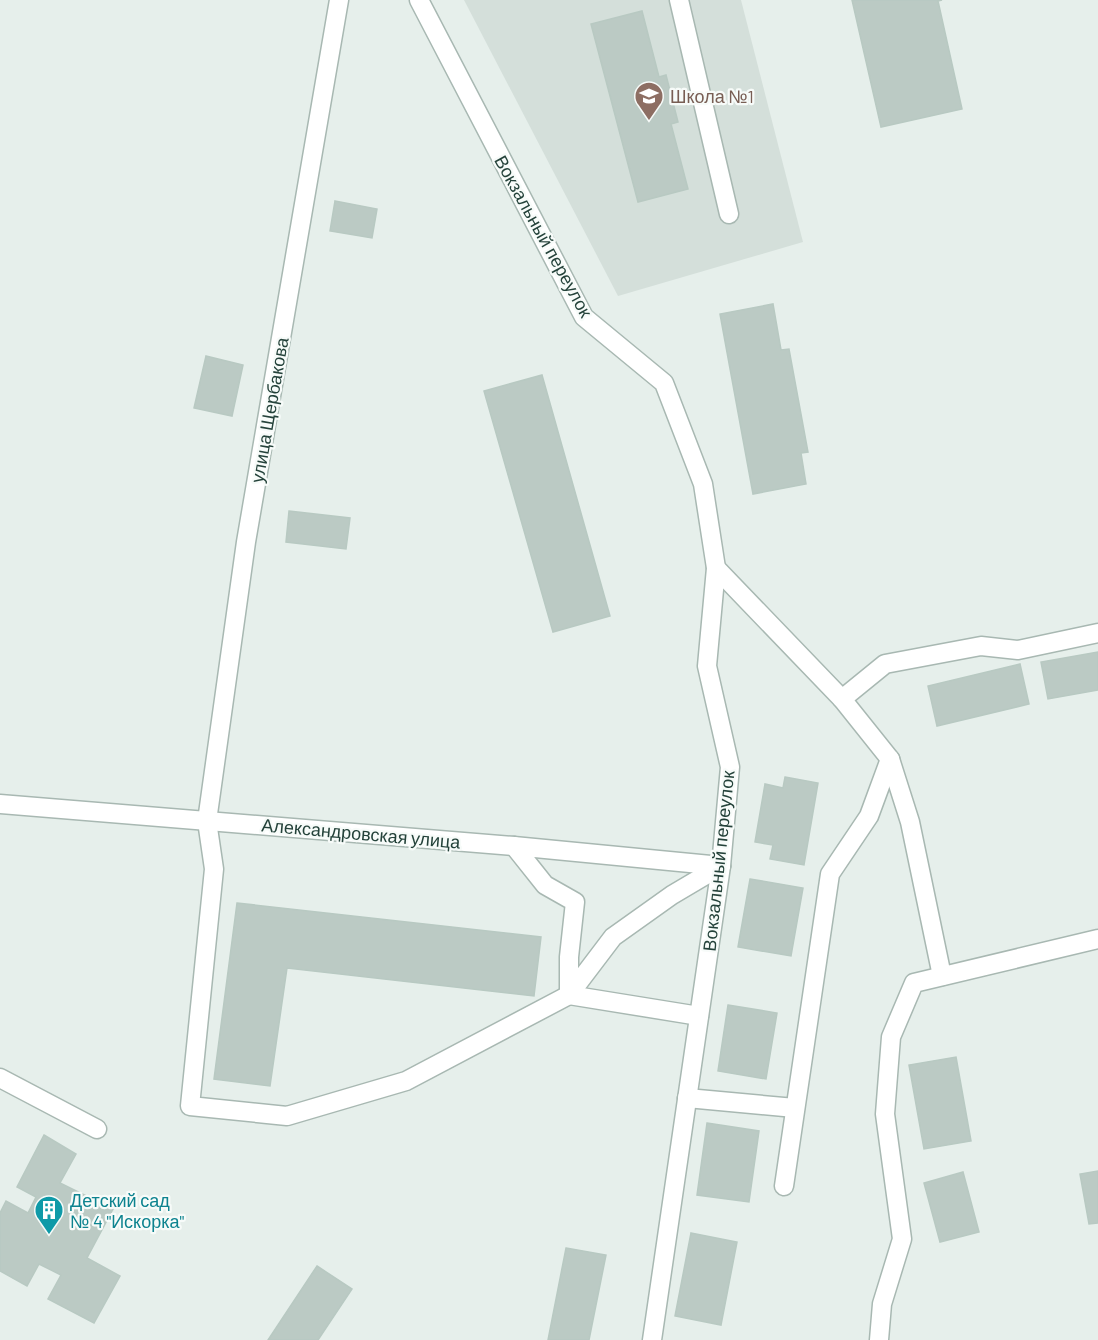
<svg xmlns="http://www.w3.org/2000/svg" width="1098" height="1340" viewBox="0 0 1098 1340" font-family="Barlow,sans-serif">
<style>
.built{fill:#d4dfda}
.building{fill:#bbcac4;stroke:#b8c9c2;stroke-width:1.5}
.lines{fill:none;stroke-linecap:round;stroke-linejoin:round}
.minor-casing{stroke:#a8b8b2;stroke-width:21}
.minor{stroke:#fff;stroke-width:18}
.labels{text-anchor:middle;dominant-baseline:central;stroke-width:4.5;stroke-linejoin:round;paint-order:stroke}
.education-label{font-size:18px;fill:#785e54;stroke:#f7fbf9;text-anchor:start}
.street-label{font-size:18px;fill:#24423a;stroke:#f7fbf9}
.culture-label{font-size:18px;fill:#0d838f;stroke:#f7fbf9;text-anchor:start}
</style>
<rect width="100%" height="100%" fill="#e6efeb"/>
<!-- built -->
<polygon class="built" points="464,0 741,0 803,242 618,296"/>
<!-- building -->
<g class="building">
<polygon points="852,0 942,0 938,1 962,109 881,127"/>
<polygon points="642,11 659,77 666,75 678,122 671,124 688,189 638,202 591,24"/>
<polygon points="335,201 377,209 372,238 330,231"/>
<polygon points="773,304 781,350 789,349 808,452 801,453 806,484 753,494 720,314"/>
<polygon points="206,356 243,365 232,416 194,408"/>
<polygon points="542,375 610,616 553,632 484,391"/>
<polygon points="289,511 350,518 346,549 286,542"/>
<polygon points="1098,652 1098,690 1048,699 1041,662"/>
<polygon points="1020,664 1029,704 937,726 928,686"/>
<polygon points="785,777 818,783 804,865 770,859 773,845 755,842 765,784 783,788"/>
<polygon points="750,879 803,888 791,956 738,947"/>
<polygon points="237,903 541,937 534,996 287,968 270,1086 214,1079"/>
<polygon points="728,1005 777,1013 766,1079 718,1071"/>
<polygon points="956,1057 971,1141 924,1149 909,1065"/>
<polygon points="707,1123 759,1131 749,1202 697,1195"/>
<polygon points="44,1135 76,1154 60,1183 113,1209 87,1258 120,1276 94,1323 48,1299 61,1275 39,1264 27,1286 0,1271 0,1213 6,1201 28,1213 36,1197 17,1187"/>
<polygon points="1098,1171 1098,1223 1089,1224 1080,1174"/>
<polygon points="963,1172 979,1232 940,1242 924,1183"/>
<polygon points="691,1233 737,1242 721,1325 675,1316"/>
<polygon points="566,1248 606,1255 589,1340 548,1340"/>
<polygon points="317,1266 352,1289 318,1340 268,1340"/>
</g>
<g class="lines">
<!-- minor casing -->
<g class="minor-casing">
<g id="minor">
<polyline points="339,0 246,542 207,821 214,869 190,1106 287,1116 406,1081 569,995 613,937 672,895 721,866"/>
<polyline points="419,0 584,317 664,383 703,484 716,568 707,666 730,767 721,866 652,1340"/>
<polyline points="679,0 729,214"/>
<polyline points="716,568 842,699 890,759 910,822 942,976"/>
<polyline points="842,699 885,664 981,646 1018,650 1098,633"/>
<polyline points="0,804 514,846 721,866"/>
<polyline points="514,846 545,885 575,902 569,957 569,995 699,1016"/>
<polyline points="0,1078 97,1129"/>
<polyline points="687,1098 795,1108"/>
<polyline points="784,1186 830,874 869,816 890,759"/>
<polyline points="879,1340 882,1304 902,1239 885,1114 891,1037 914,983 1098,939"/>
</g>
</g>
<!-- minor -->
<use href="#minor" class="minor"/>
</g>
<!-- icons -->
<defs>
<g id="school-pin" transform="scale(1.5)"><path d="M0 17L-7.5 6A9.5 9.5 0 1 1 7.5 6Z" fill="#8d6e63" stroke="#f7fbf9"/><path d="M0-5L7-2L0 1L-7-2ZM-4 1L0 2.5L4 1V4Q0 6-4 4Z" fill="#fff"/></g>
<g id="building-pin" transform="scale(1.5)"><path d="M0 17L-7.5 6A9.5 9.5 0 1 1 7.5 6Z" fill="#0f9aa8" stroke="#f7fbf9"/><path d="M-4-6H4V6H1V3H-1V6H-4ZM-2.5-4.3h1.7v1.8h-1.7ZM.8-4.3h1.7v1.8H.8ZM-2.5-1h1.7V.8h-1.7ZM.8-1h1.7V.8H.8Z" fill="#fff"/></g>
</defs>
<g fill-rule="evenodd">
<use href="#school-pin" x="649" y="96"/>
<use href="#building-pin" x="49" y="1210"/>
</g>
<g class="labels">
<!-- education labels -->
<g class="education-label">
<text x="670" y="96">Школа №1</text>
</g>
<!-- street labels -->
<g class="street-label">
<text transform="translate(544 236) rotate(61)">Вокзальный переулок</text>
<text transform="translate(269 410) rotate(-80)">улица Щербакова</text>
<text transform="translate(361 833) rotate(5)">Александровская улица</text>
<text transform="translate(718 861) rotate(-84)">Вокзальный переулок</text>
</g>
<!-- culture labels -->
<g class="culture-label">
<text x="70" y="1200">Детский сад<tspan x="70" dy="21">№ 4 "Искорка"</tspan></text>
</g>
</g>
</svg>
